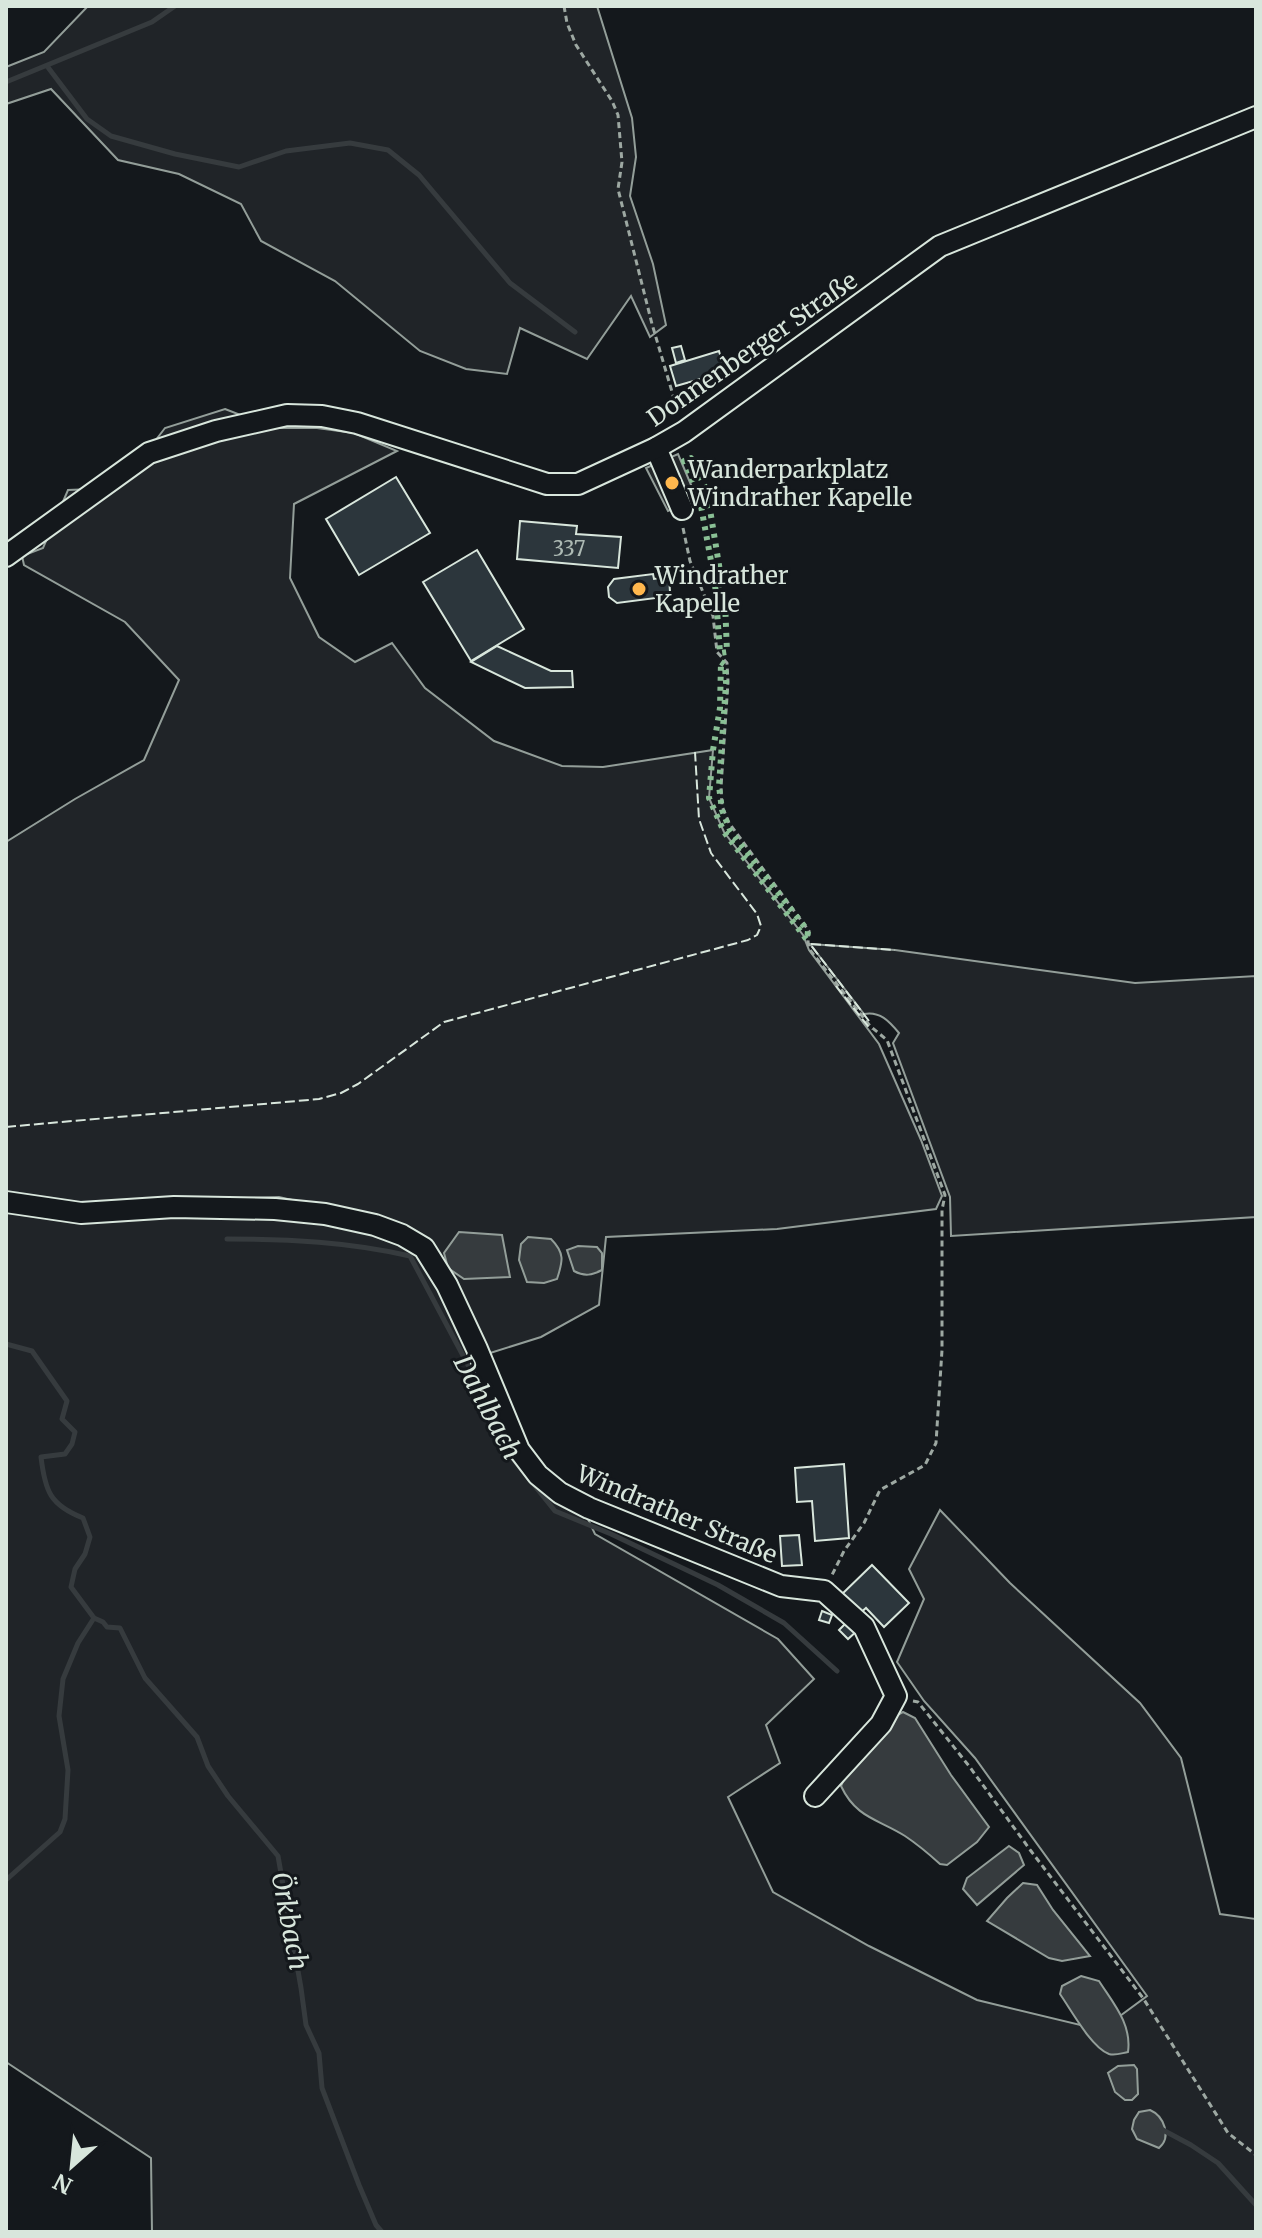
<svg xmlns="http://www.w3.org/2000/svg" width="1262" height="2238" viewBox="0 0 1262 2238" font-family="Merriweather,serif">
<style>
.green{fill:#202428;stroke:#939e99;stroke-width:2}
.parking{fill:#24282b;stroke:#939e99;stroke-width:2}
.water{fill:#363b3e;stroke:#939e99;stroke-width:2}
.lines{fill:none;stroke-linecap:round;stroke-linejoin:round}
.stream{stroke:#363b3e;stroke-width:5}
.building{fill:#2c363c;stroke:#d8e6dc;stroke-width:2}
.minor-casing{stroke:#d8e6dc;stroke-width:24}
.path{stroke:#9da8a2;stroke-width:3;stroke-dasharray:6 4;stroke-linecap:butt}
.minor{stroke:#14181c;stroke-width:20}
.hedge{stroke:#8ac095;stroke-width:6;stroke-dasharray:4 6;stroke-linecap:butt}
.fence{stroke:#d8e6dc;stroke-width:2;stroke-dasharray:10 4;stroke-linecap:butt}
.poi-dot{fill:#ffb74d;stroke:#14181c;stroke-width:3}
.labels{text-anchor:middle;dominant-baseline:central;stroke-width:6;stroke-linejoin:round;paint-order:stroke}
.number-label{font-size:20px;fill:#adbab4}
.street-label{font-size:24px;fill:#d8e6dc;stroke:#14181c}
.poi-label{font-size:24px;fill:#d8e6dc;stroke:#14181c;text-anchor:start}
.water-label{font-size:26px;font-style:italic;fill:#d8e6dc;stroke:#14181c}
</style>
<rect width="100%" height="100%" fill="#14181c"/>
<!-- green -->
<g class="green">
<polygon points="88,6 597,6 632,118 636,157 630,196 653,264 666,325 650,337 631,296 587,359 520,328 507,374 466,369 420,351 335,281 261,241 241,204 179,174 118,160 51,89 6,104 6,67 44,52"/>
<polygon points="225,409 274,428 317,428 354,433 397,451 294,504 290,578 319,637 355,662 392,643 425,688 494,741 562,766 603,767 713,750 709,798 724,832 803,935 809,950 879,1044 921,1140 942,1196 936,1209 777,1229 606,1237 599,1305 541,1337 487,1354 452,1285 375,1219 279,1197 54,1204 6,1196 6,842 75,799 144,760 179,680 125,622 24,565 22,556 43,548 68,490 119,488 165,428"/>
<path d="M 810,944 L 895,950 L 1135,983 L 1256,976 L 1256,1217 L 951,1236 L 950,1197 L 893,1043 L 899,1033 C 889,1021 880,1011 864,1014 Z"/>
<polygon points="6,1208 278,1214 375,1231 423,1257 443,1289 515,1454 586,1515 595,1534 778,1639 814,1679 766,1725 780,1763 728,1797 773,1892 869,1946 977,2000 1101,2030 1147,1996 975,1758 924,1701 897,1662 924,1599 909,1569 940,1510 1010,1583 1140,1703 1181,1758 1220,1914 1256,1919 1256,2232 152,2232 151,2158 6,2062"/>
</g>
<!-- parking -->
<polygon class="parking" points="678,454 697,499 668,511 646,468"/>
<!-- water -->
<g class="water">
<polygon points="459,1232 502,1235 510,1277 464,1279 448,1268 444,1253"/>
<path d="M 528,1237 L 551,1239 C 565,1253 563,1261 557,1279 L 544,1283 L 527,1282 L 519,1260 L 521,1244 Z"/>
<path d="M 578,1246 L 597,1247 L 602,1253 L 602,1270 C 592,1275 585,1277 574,1271 L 567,1250 Z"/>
<path d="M 903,1712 L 915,1718 L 951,1775 L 989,1827 L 977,1842 L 947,1865 L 940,1864 C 929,1854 917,1844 905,1836 C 878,1819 856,1818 841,1786 L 845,1777 L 890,1719 Z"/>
<polygon points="1009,1846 1019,1853 1024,1865 977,1905 963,1889 967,1878"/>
<polygon points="1023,1883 1037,1885 1053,1910 1090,1956 1062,1961 1049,1958 987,1921 1007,1898"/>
<path d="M 1081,1976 L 1099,1981 C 1113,2003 1132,2024 1128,2052 C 1122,2053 1115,2056 1109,2054 C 1091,2047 1071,2010 1060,1994 L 1062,1986 Z"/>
<polygon points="1134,2065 1137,2069 1138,2094 1132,2100 1125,2100 1115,2092 1108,2073 1118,2066"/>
<path d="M 1150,2110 C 1164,2116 1172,2137 1159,2148 L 1137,2139 L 1132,2129 L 1134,2120 L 1139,2112 Z"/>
</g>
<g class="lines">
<!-- stream -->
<g class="stream">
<polyline points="47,66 87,119 111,136 175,154 239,167 286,151 350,143 388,150 419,175 510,283 575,332"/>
<polyline points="6,82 152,22 175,6"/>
<path d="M 227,1239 C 289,1239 349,1242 410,1256 L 484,1395 L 510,1455 L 555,1511 L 611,1534 L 718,1585 L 784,1623 L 837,1671"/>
<path d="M 6,1344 L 32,1351 L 67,1401 L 62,1419 L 75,1432 L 72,1444 L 65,1454 L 41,1457 C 45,1491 50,1505 83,1518 L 90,1537 L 85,1554 L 75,1569 L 71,1587 L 94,1618 L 78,1643 L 63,1679 L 59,1716 L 68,1770 L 65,1819 L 60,1832 L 6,1880"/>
<polyline points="94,1618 103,1622 107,1627 120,1628 145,1678 197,1737 208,1766 228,1796 278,1856 301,1988 306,2025 319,2053 322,2088 359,2185 376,2225 382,2232"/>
<polyline points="1161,2129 1191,2145 1218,2163 1256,2205"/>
</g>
</g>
<!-- building -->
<g class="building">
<polygon points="681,346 685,360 676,363 672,348"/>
<polygon points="719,351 725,372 676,386 670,366"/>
<polygon points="396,477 430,533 359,575 326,519"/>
<polygon points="520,521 577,526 576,534 621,537 618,568 517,559"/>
<polygon points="477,550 524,629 471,661 423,582"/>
<polygon points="653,574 654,579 669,577 670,592 655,594 656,598 617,603 609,597 608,587 614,579"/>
<polygon points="497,646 551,671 572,671 573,687 525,688 471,662"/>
<polygon points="844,1464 849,1538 815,1541 812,1501 797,1502 795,1468"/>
<polygon points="799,1535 802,1565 782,1566 780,1536"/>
<polygon points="872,1565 909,1603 884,1627 866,1608 858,1615 840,1596"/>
<polygon points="822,1611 832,1615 829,1623 819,1620"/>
<polygon points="849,1620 858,1630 848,1639 839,1630"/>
</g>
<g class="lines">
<!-- minor casing -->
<g class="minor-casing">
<g id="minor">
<polyline points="656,448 682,509"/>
<polyline points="6,556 149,453 216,431 287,415 322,416 357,423 547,484 578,484 656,448 684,432 940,246 1256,117"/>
<polyline points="6,1202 81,1213 174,1207 275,1209 325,1214 375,1225 402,1235 424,1248 447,1285 477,1349 519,1450 538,1475 560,1493 589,1508 781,1586 824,1591 864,1627 896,1696 881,1724 815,1796"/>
</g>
</g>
<!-- path -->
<g class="path">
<polyline points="564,6 567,23 576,45 612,101 618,115 622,162 618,189 652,324 678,412"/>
<polyline points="683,528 690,561 713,616 717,652 727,663 728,682 721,787 722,806 729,823 809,931 808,942 810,950 870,1026 887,1040 945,1195 942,1210 942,1350 936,1443 925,1465 880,1490 864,1523 844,1551 832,1575"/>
<polyline points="913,1701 918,1702 969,1766 1031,1851 1143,1998 1228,2133 1256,2155"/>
</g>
<!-- minor -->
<use href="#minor" class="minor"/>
<!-- hedge -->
<g class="hedge">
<polygon points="691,458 707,491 725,602 727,652 720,653 715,583 699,495 684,461"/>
<polygon points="721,662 725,665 726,683 719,786 722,810 730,830 808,931 807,940 724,832 709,798 713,750 720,708"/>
</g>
<!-- fence -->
<g class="fence">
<polyline points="836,986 871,1030"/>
<polyline points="869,1021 810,944 895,950"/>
<polyline points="6,1127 319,1099 341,1093 358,1084 444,1022 748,940 757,935 761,926 757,914 711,853 699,819 695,752"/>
</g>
</g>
<!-- markers -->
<g class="poi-dot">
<circle cx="672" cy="483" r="8"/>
<circle cx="639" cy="589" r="8"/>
</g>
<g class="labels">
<!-- number labels -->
<g class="number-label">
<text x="569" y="548">337</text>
</g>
<!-- street labels -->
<g class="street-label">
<text transform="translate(752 349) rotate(-35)">Donnenberger Straße</text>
<text transform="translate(677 1514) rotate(23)">Windrather Straße</text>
</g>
<!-- poi labels -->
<g class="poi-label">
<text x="688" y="469">Wanderparkplatz<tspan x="688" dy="28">Windrather Kapelle</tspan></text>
<text x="655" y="575">Windrather<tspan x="655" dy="28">Kapelle</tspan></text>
</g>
<!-- water labels -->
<g class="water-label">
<text transform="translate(488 1407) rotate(62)">Dahlbach</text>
<text transform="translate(290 1921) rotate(79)">Örkbach</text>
</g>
</g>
<!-- border -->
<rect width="1262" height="2238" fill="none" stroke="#d8e6dc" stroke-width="16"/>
<!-- north arrow -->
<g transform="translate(72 2166) rotate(207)" stroke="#14181c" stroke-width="6" paint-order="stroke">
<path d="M0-6L14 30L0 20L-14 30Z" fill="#d8e6dc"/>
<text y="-12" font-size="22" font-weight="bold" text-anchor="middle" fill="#d8e6dc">N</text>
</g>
</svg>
